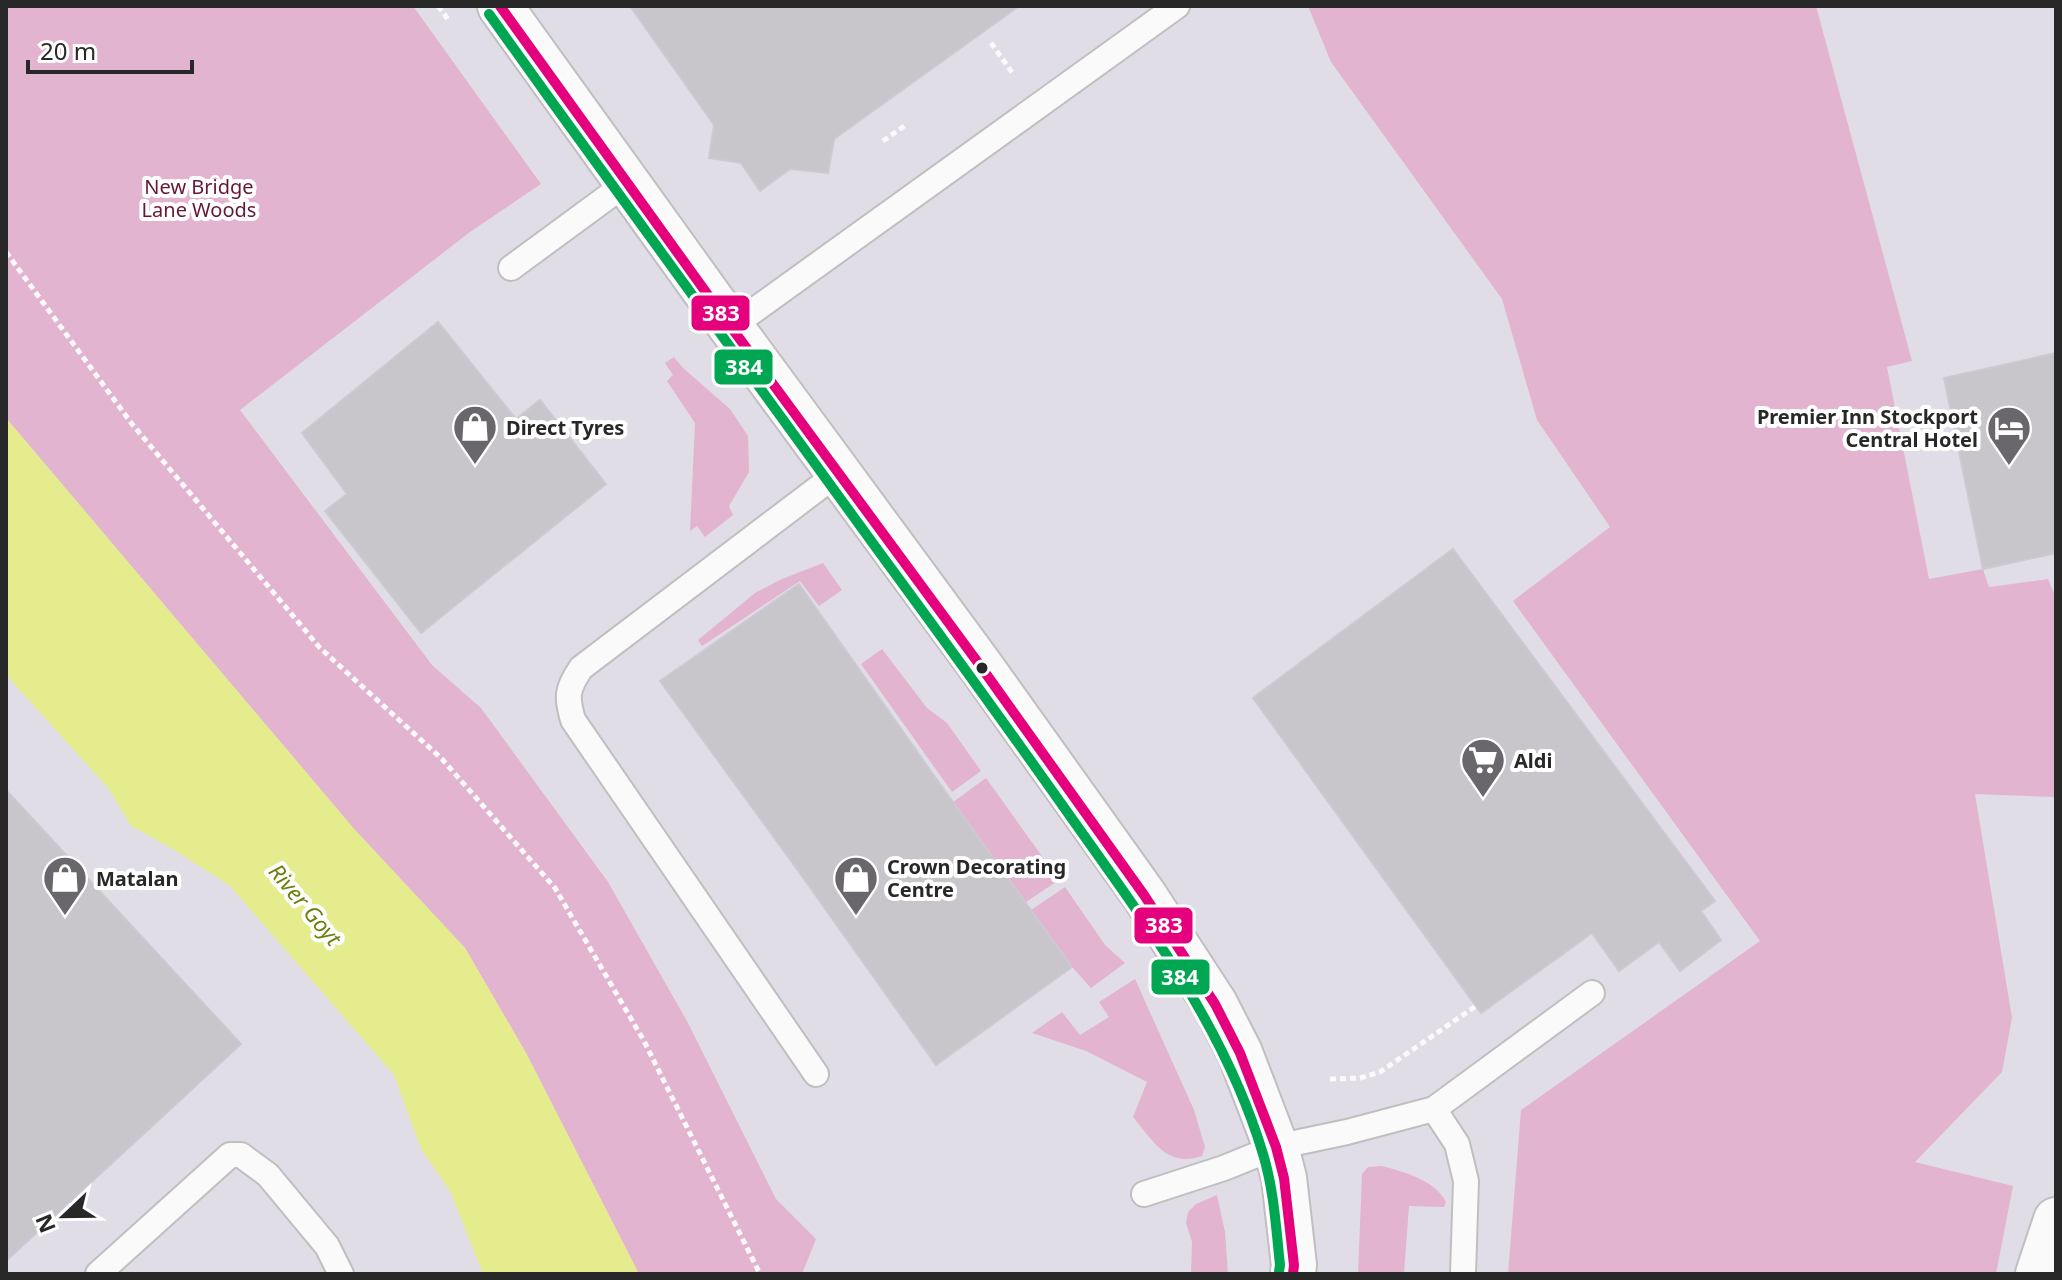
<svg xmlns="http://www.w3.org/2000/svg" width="2062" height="1280" viewBox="0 0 2062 1280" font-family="'Noto Sans',sans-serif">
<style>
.green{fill:#e3b4cf}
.water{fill:#e4ec8d}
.building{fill:#c8c5cb;stroke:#cdc9d2;stroke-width:2}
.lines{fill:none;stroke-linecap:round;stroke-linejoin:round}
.lane-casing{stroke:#bfbfc0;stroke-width:28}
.street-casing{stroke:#bfbfc0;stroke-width:48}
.secondary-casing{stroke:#bfbfc0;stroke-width:48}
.path{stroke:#fafafb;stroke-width:5;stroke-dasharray:6 4;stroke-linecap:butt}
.lane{stroke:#fafafb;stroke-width:24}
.street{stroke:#fafafb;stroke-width:44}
.secondary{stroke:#fafafb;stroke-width:44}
.bus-1-casing{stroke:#fff;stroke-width:16}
.bus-2-casing{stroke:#fff;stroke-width:16}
.bus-1{stroke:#e5007d;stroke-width:10}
.bus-2{stroke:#00a651;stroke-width:10}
.bus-dot{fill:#282828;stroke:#fff;stroke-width:3}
.labels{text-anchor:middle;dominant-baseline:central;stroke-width:8;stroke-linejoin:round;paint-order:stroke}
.park-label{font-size:20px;fill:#661735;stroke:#fff}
.poi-label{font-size:20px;font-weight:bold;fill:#282828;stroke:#fff;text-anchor:start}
.water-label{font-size:22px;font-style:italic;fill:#6b7f0b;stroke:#fff}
.line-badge{stroke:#fff;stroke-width:3}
.badge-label{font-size:22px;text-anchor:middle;font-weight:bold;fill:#fff}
</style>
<rect width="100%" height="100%" fill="#e1dde7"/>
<!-- green -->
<g class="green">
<polygon points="6,6 413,6 541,184 470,232 240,410 432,665 481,708 608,882 688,1023 776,1199 816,1239 802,1274 639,1274 526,1053 465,948 355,830 6,418"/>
<polygon points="1308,6 1816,6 1912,361 1887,367 1929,579 1983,569 1989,587 2048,579 2056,598 2056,799 2054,797 1975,794 2012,1018 2002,1072 1915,1162 2013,1186 1996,1274 1508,1274 1521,1110 1760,941 1513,601 1610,527 1537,420 1502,299 1331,62"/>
<polygon points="674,357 683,368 730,409 748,436 749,472 729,506 733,515 705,537 697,526 690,531 695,423 667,381 673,375 665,363"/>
<polygon points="823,563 842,590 819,606 800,581 702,646 698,640 755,593 782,579"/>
<polygon points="882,649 927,708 947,723 981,771 952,792 861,664"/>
<polygon points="986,778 1059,880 1026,902 953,802"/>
<polygon points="1065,887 1105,945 1125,963 1091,988 1072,967 1031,910"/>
<path d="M 1135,979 L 1194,1110 L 1205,1147 L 1202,1156 C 1167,1168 1153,1141 1133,1117 L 1147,1082 L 1086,1051 L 1032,1033 L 1062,1012 L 1080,1035 L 1109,1017 L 1099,1002 Z"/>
<path d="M 1382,1166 C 1404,1172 1435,1180 1446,1202 L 1444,1207 L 1409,1206 L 1404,1274 L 1358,1274 L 1362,1174 L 1368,1167 Z"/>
<polygon points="1217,1195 1225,1232 1228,1274 1191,1274 1192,1242 1186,1223 1188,1212 1196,1204"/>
</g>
<!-- water -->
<polygon class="water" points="6,418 355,830 465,948 526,1053 639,1274 483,1274 450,1191 421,1149 394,1075 229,885 171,848 131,826 109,789 6,675"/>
<!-- building -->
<g class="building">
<polygon points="630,6 1019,6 834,139 828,173 790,169 760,191 741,163 709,158 714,125"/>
<polygon points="438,322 516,419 540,400 606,484 421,633 325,511 347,494 302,433"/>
<polygon points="2056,353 2056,553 1983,569 1944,378"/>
<polygon points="1453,549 1715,901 1701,911 1721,940 1680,971 1659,942 1619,971 1592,933 1481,1013 1253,698"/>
<polygon points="799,584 935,777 1072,967 936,1065 799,872 660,681"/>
<polygon points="6,790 241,1044 6,1261"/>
</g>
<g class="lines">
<!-- lane casing -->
<g class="lane-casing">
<g id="lane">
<polyline points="511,268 628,182"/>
<polyline points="731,327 1177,6"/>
<path d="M 816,1074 L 573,720 C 566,696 567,689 581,668 L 838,473"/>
<polyline points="1434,1109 1457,1144 1466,1181 1463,1274"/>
<polyline points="1144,1194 1224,1168 1276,1147 1347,1132 1434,1109 1592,993"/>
<polyline points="98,1274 230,1155 241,1155 268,1175 327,1246 341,1274"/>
</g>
</g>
<!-- street casing -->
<g class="street-casing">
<polyline id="street" points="2038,1274 2056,1220"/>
</g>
<!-- secondary casing -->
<g class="secondary-casing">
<polyline id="secondary" points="500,6 731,327 979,664 1144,895 1215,1004 1240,1053 1276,1147 1284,1178 1294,1265 1293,1274"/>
</g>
<!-- path -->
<g class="path">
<polyline points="438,6 450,22"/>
<polyline points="991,43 1014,75"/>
<polyline points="883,141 907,124"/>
<polyline points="6,252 132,424 320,648 442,759 555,888 644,1041 760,1274"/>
<polyline points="1330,1079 1360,1078 1380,1072 1476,1006"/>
</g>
<!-- lane -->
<use href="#lane" class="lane"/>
<!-- street -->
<use href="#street" class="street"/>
<!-- secondary -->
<use href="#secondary" class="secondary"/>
<!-- bus-1 casing -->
<g class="bus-1-casing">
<polyline id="bus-1" points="500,6 731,327 979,664 1144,895 1215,1004 1240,1053 1276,1147 1284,1178 1294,1265 1293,1274"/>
</g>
<!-- bus-2 casing -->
<g class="bus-2-casing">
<path id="bus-2" d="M 489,14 C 617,193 746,371 877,549 C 944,640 1010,731 1075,823 C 1149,927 1226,1030 1263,1154 C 1274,1190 1276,1228 1280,1265 L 1279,1272"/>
</g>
<!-- bus-1 -->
<use href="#bus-1" class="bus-1"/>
<!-- bus-2 -->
<use href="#bus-2" class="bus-2"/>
</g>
<!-- icons -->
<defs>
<g id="shop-pin" transform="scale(2.3)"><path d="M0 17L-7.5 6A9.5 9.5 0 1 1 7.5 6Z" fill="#69676b" stroke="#fff"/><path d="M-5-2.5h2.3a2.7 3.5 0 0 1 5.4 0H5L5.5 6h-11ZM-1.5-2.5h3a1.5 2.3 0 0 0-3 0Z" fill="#fff"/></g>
<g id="hotel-pin" transform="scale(2.3)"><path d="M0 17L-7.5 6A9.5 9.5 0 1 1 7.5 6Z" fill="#69676b" stroke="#fff"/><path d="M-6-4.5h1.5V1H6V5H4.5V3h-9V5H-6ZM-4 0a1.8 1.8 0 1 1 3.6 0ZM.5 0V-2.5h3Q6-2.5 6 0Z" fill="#fff"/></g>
<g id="supermarket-pin" transform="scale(2.3)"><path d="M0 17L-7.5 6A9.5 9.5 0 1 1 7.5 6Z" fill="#69676b" stroke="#fff"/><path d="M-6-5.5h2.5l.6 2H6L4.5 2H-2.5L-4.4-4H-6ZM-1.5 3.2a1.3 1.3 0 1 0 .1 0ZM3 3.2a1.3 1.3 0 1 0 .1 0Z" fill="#fff"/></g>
</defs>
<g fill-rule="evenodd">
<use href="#shop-pin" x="475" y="427"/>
<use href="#hotel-pin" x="2009" y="428"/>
<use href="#supermarket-pin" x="1483" y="760"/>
<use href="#shop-pin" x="65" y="878"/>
<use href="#shop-pin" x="856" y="878"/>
</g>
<!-- markers -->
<circle class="bus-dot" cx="982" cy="668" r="7"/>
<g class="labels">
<!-- park labels -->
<g class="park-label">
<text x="199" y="186">New Bridge<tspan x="199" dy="23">Lane Woods</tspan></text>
</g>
<!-- poi labels -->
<g class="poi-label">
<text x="1978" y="416" text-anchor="end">Premier Inn Stockport<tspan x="1978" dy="23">Central Hotel</tspan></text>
<text x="506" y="427">Direct Tyres</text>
<text x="1514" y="760">Aldi</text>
<text x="887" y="866">Crown Decorating<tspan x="887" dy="23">Centre</tspan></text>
<text x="96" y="878">Matalan</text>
</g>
<!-- water labels -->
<g class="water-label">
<text transform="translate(306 904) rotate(50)">River Goyt</text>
</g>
</g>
<g class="line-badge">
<rect x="690" y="294" width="61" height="38" rx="8" fill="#e5007d"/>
<rect x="713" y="348" width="61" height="38" rx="8" fill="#00a651"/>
<rect x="1133" y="906" width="61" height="39" rx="8" fill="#e5007d"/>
<rect x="1150" y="958" width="61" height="38" rx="8" fill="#00a651"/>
</g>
<g class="badge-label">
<text x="721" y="321">383</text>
<text x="744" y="375">384</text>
<text x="1164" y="933">383</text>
<text x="1180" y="985">384</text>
</g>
<!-- border -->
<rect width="2062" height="1280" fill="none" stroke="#282828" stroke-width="16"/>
<!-- north arrow -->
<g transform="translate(64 1216) rotate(248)" stroke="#ffffff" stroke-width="6" paint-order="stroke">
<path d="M0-6L14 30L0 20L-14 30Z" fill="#282828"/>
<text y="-12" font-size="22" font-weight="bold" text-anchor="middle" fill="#282828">N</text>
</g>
<!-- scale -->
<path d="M28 60v12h164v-12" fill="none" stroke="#282828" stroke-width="4"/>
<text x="40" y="60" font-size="24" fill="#282828" stroke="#ffffff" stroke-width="6" paint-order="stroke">20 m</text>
</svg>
